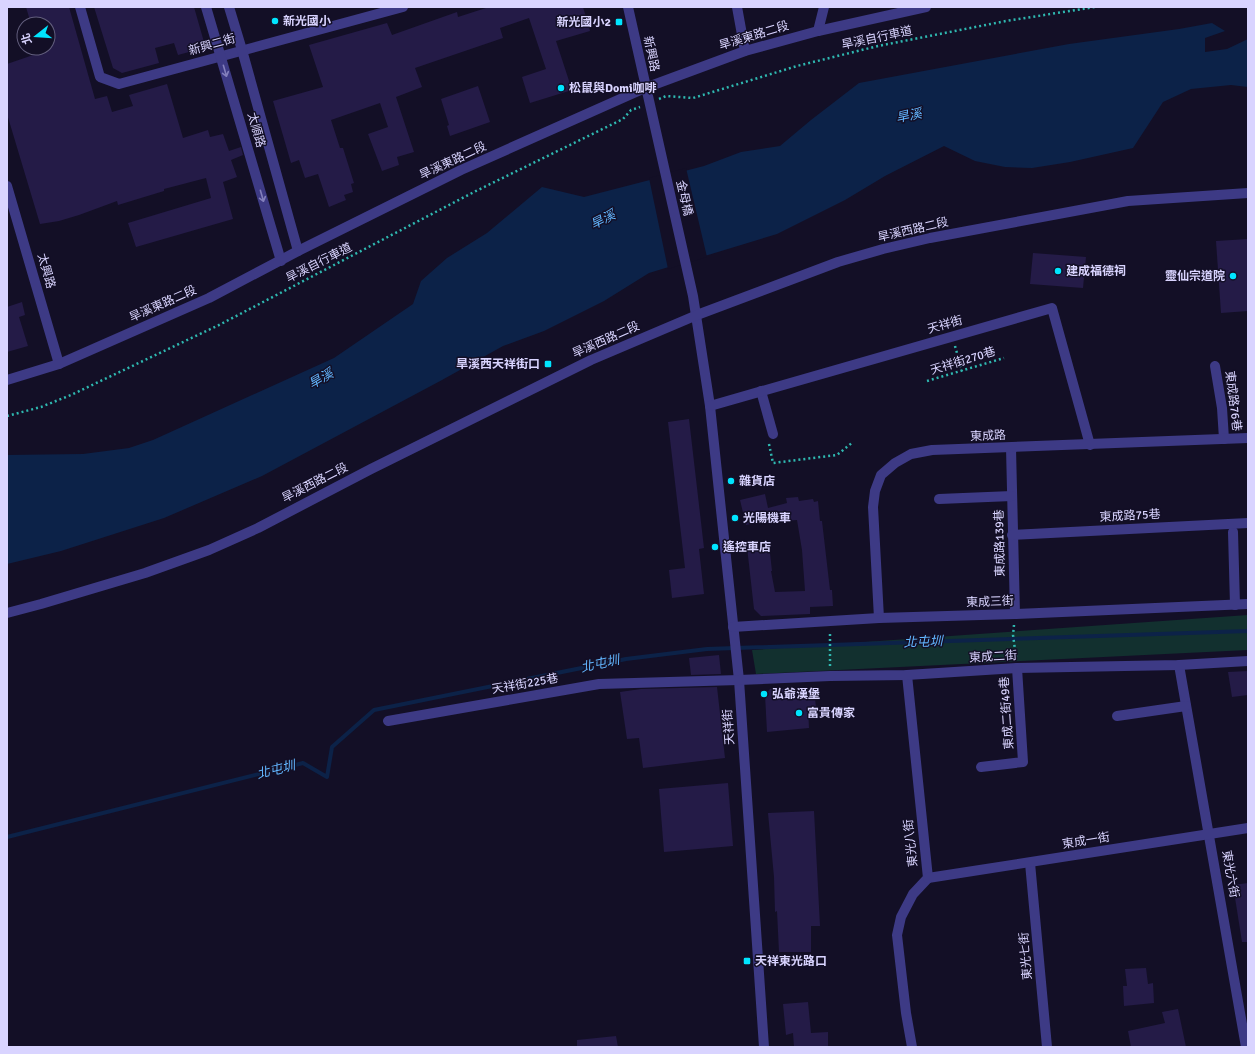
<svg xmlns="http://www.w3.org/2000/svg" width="1255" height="1054" viewBox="0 0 1255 1054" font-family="Signika,'Noto Sans TC',sans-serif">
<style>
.green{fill:#12302f}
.water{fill:#0c2248}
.pier{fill:#130f26}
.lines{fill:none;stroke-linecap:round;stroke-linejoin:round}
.stream{stroke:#0c2248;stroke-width:4}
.building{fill:#241b47}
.path{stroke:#2fb8b0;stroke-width:2.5;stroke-dasharray:2 3;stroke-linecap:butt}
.minor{stroke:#3d3a85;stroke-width:10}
.oneway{stroke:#837fbc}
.poi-dot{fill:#00e5ff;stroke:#130f26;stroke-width:1.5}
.labels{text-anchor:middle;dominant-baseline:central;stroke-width:3;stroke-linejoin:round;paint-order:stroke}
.poi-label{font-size:12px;font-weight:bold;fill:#d9d4ff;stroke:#130f26;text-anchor:start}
.street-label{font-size:12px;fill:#d9d4ff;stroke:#130f26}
.water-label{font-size:13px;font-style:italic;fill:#62b6ff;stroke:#130f26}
</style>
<rect width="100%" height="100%" fill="#130f26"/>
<!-- green -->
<polygon class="green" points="1248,615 1248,650 756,674 752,650"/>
<!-- water -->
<polygon class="water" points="1212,23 1225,31 1205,38 1205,52 1227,49 1248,39 1248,87 1231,85 1191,89 1163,102 1133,148 1070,162 1032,168 1005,167 975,161 944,146 885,176 845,200 777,234 649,273 604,301 544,331 503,346 442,380 262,476 164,518 61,551 7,564 7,455 83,454 129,448 153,440 334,358 413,304 421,281 447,258 487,233 542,187 584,197 704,166 741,152 780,146 811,120 859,83 1069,44 1179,29"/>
<!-- pier -->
<polygon class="pier" points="686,168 707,257 668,269 649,178"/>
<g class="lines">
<!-- stream -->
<polyline class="stream" points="7,837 303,763 327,777 332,747 374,710 626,659 707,649 1248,631"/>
</g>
<!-- building -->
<g class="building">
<polygon points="26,7 69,7 95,99 107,96 112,112 133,106 129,95 167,84 183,138 208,130 210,137 223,134 229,151 241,147 243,155 231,160 237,177 223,182 233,219 136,247 128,223 211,198 206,178 164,189 164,191 118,205 117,201 79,215 59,221 40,224 7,114 7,64 39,53 38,48 48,48 48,24 31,24"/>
<polygon points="94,7 194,7 204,42 200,49 178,55 174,43 155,48 159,63 122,73 113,68"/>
<polygon points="489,7 583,7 590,31 556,41 572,90 530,103 522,77 546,69 529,18 500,28 503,38 415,68 422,87 396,97 414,152 397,157 399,165 382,171 368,134 388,127 380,103 331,120 340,148 343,148 354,183 351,184 353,192 344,195 346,200 329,207 318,174 305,178 299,160 291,163 273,101 323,87 309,45 387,23 392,35 457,12 458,17"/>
<polygon points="478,86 490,122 450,136 447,126 449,125 441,99"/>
<polygon points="1248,239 1248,311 1221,313 1216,241"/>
<polygon points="1033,253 1086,257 1083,288 1030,284"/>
<polygon points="22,302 25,315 19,317 28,346 7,352 7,307"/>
<polygon points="689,419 704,548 699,549 704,594 672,598 669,570 685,568 668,422"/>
<polygon points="765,494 768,508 787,503 786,498 798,497 799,501 813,499 814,502 818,501 820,521 822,521 830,590 832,590 833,606 810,607 810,614 761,616 754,609 747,547 769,544 772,571 771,571 775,592 805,591 802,550 797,520 785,521 784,517 746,525 740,500"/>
<polygon points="719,655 721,674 691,675 689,658"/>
<polygon points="1248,671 1248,695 1232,697 1228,672"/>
<polygon points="717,687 725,758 643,768 639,738 627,739 620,692 641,689"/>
<polygon points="814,688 816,708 808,708 809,728 767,732 765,695 770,689"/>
<polygon points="728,783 733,846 664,852 659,789"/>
<polygon points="814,811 820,926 811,926 811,952 779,952 777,911 775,912 774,877 768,813"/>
<polygon points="1248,883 1248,942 1242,942 1233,885"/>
<polygon points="1146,968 1148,984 1153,983 1154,1003 1124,1006 1123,986 1127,986 1125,969"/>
<polygon points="808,1002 811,1033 828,1032 828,1047 794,1047 793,1033 786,1035 783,1004"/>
<polygon points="1178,1009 1186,1047 1131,1047 1128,1031 1165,1023 1162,1012"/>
<polygon points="616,1036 618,1047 577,1047 577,1040"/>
</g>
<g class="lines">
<!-- path -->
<g class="path">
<polyline points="659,99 666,96 693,98 797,66 878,46 1006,21 1095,7"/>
<polyline points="955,346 962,371"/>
<polyline points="927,381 1004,358"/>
<polyline points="7,416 41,407 71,395 219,325 474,192 623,119 631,110 640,107"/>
<polyline points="769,444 773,463 837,455 853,442"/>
<polyline points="1014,625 1013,635 1016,657"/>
<polyline points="830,666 830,631"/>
</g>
<!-- minor -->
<g class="minor">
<polyline points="80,7 100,77 119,84 403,7"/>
<polyline points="206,7 281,261"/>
<polyline points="229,7 242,50 298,251"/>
<polyline points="628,7 693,296 710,406 739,680 764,1047"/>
<polyline points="737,7 745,51"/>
<polyline points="818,31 824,7"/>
<polyline points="7,186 59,364"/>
<polyline points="1215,366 1222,408 1224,439"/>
<polyline points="7,380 59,364 209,298 298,251 461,170 645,88 745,51 818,31 926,7"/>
<polyline points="761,391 773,434"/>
<polyline points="710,406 1052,308 1090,445"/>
<polyline points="1011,448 1015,614"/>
<polyline points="939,499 1012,496"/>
<polyline points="1233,532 1235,605"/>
<polyline points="1012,535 1248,523"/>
<polyline points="7,613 41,604 145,573 209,550 258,528 371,469 591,360 697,315 838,262 883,249 930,238 1128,201 1248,193"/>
<polyline points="879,618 873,507 875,491 881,475 895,463 911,454 932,450 1248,438"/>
<polyline points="733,627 879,618 1015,614 1248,604"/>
<polyline points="1179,665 1246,1047"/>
<polyline points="907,675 928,878 913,894 901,917 897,935 906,1013 912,1047"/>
<polyline points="1117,716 1186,706"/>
<polyline points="388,721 599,684 739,680 830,676 907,675 1017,668 1179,665 1248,661"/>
<polyline points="981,767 1023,762 1017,668"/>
<polyline points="1030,863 1047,1047"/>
<polyline points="928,878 1248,828"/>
</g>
</g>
<!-- one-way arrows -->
<defs><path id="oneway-shaft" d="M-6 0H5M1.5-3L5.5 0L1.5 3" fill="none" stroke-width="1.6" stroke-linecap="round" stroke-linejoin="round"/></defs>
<g class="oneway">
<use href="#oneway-shaft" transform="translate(225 71) rotate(74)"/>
<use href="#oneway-shaft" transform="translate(262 196) rotate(74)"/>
</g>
<!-- markers -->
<g class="poi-dot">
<circle cx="275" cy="21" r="4"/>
<rect x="615" y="18" width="8" height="8" rx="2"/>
<circle cx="561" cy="88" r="4"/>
<circle cx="1058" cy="271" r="4"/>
<circle cx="1233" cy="276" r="4"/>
<rect x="544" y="360" width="8" height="8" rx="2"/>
<circle cx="731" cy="481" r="4"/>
<circle cx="735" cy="518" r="4"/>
<circle cx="715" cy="547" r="4"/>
<circle cx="764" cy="694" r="4"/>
<circle cx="799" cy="713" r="4"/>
<rect x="743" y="957" width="8" height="8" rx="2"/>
</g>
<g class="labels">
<!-- poi labels -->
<g class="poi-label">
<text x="283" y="21">新光國小</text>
<text x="611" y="22" text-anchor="end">新光國小2</text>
<text x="569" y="88">松鼠與Domi咖啡</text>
<text x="1066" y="271">建成福德祠</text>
<text x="1225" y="276" text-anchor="end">靈仙宗道院</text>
<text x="540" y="364" text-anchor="end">旱溪西天祥街口</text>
<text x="739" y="481">雜貨店</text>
<text x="743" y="518">光陽機車</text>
<text x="723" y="547">遙控車店</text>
<text x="772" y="694">弘爺漢堡</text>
<text x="807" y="713">富貴傳家</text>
<text x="755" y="961">天祥東光路口</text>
</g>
<!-- street labels -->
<g class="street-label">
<text transform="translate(754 36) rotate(-17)">旱溪東路二段</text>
<text transform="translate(877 38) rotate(-12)">旱溪自行車道</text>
<text transform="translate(212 45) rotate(-16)">新興二街</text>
<text transform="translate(651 54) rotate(78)">新興路</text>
<text transform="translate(256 130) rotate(74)">太順路</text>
<text transform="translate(453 161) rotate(-25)">旱溪東路二段</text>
<text transform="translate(684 198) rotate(77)">金母橋</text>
<text transform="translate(913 230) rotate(-13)">旱溪西路二段</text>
<text transform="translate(319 263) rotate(-27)">旱溪自行車道</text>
<text transform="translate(46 271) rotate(74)">太興路</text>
<text transform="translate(163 304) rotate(-24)">旱溪東路二段</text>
<text transform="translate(945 325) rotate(-16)">天祥街</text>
<text transform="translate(606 340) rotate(-24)">旱溪西路二段</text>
<text transform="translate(963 361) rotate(-17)">天祥街270巷</text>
<text transform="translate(1233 401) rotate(83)">東成路76巷</text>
<text transform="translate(988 436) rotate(-2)">東成路</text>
<text transform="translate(315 483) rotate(-27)">旱溪西路二段</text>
<text transform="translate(1130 516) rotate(-3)">東成路75巷</text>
<text transform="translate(1000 543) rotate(-91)">東成路139巷</text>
<text transform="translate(990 602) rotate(-2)">東成三街</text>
<text transform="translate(993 657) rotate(-3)">東成二街</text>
<text transform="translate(525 684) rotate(-10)">天祥街225巷</text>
<text transform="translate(1007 713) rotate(-94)">東成二街49巷</text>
<text transform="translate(729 727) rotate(-94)">天祥街</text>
<text transform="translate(1086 841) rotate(-9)">東成一街</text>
<text transform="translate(911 843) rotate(-96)">東光八街</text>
<text transform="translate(1230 874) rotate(80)">東光六街</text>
<text transform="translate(1026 956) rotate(-95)">東光七街</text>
</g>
<!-- water labels -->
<g class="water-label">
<text transform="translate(909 116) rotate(-12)">旱溪</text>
<text transform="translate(603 220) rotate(-27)">旱溪</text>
<text transform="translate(321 379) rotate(-30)">旱溪</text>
<text transform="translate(923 642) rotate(-2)">北屯圳</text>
<text transform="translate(600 664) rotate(-12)">北屯圳</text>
<text transform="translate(276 770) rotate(-14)">北屯圳</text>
</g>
</g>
<!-- border -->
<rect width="1255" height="1054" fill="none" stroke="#d9d4ff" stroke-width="16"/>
<!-- north arrow -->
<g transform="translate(36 36) rotate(253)"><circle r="19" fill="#130f26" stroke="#625e7d"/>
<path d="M0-3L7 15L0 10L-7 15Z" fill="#00e5ff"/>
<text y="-6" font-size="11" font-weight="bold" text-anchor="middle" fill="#d9d4ff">北</text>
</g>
</svg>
